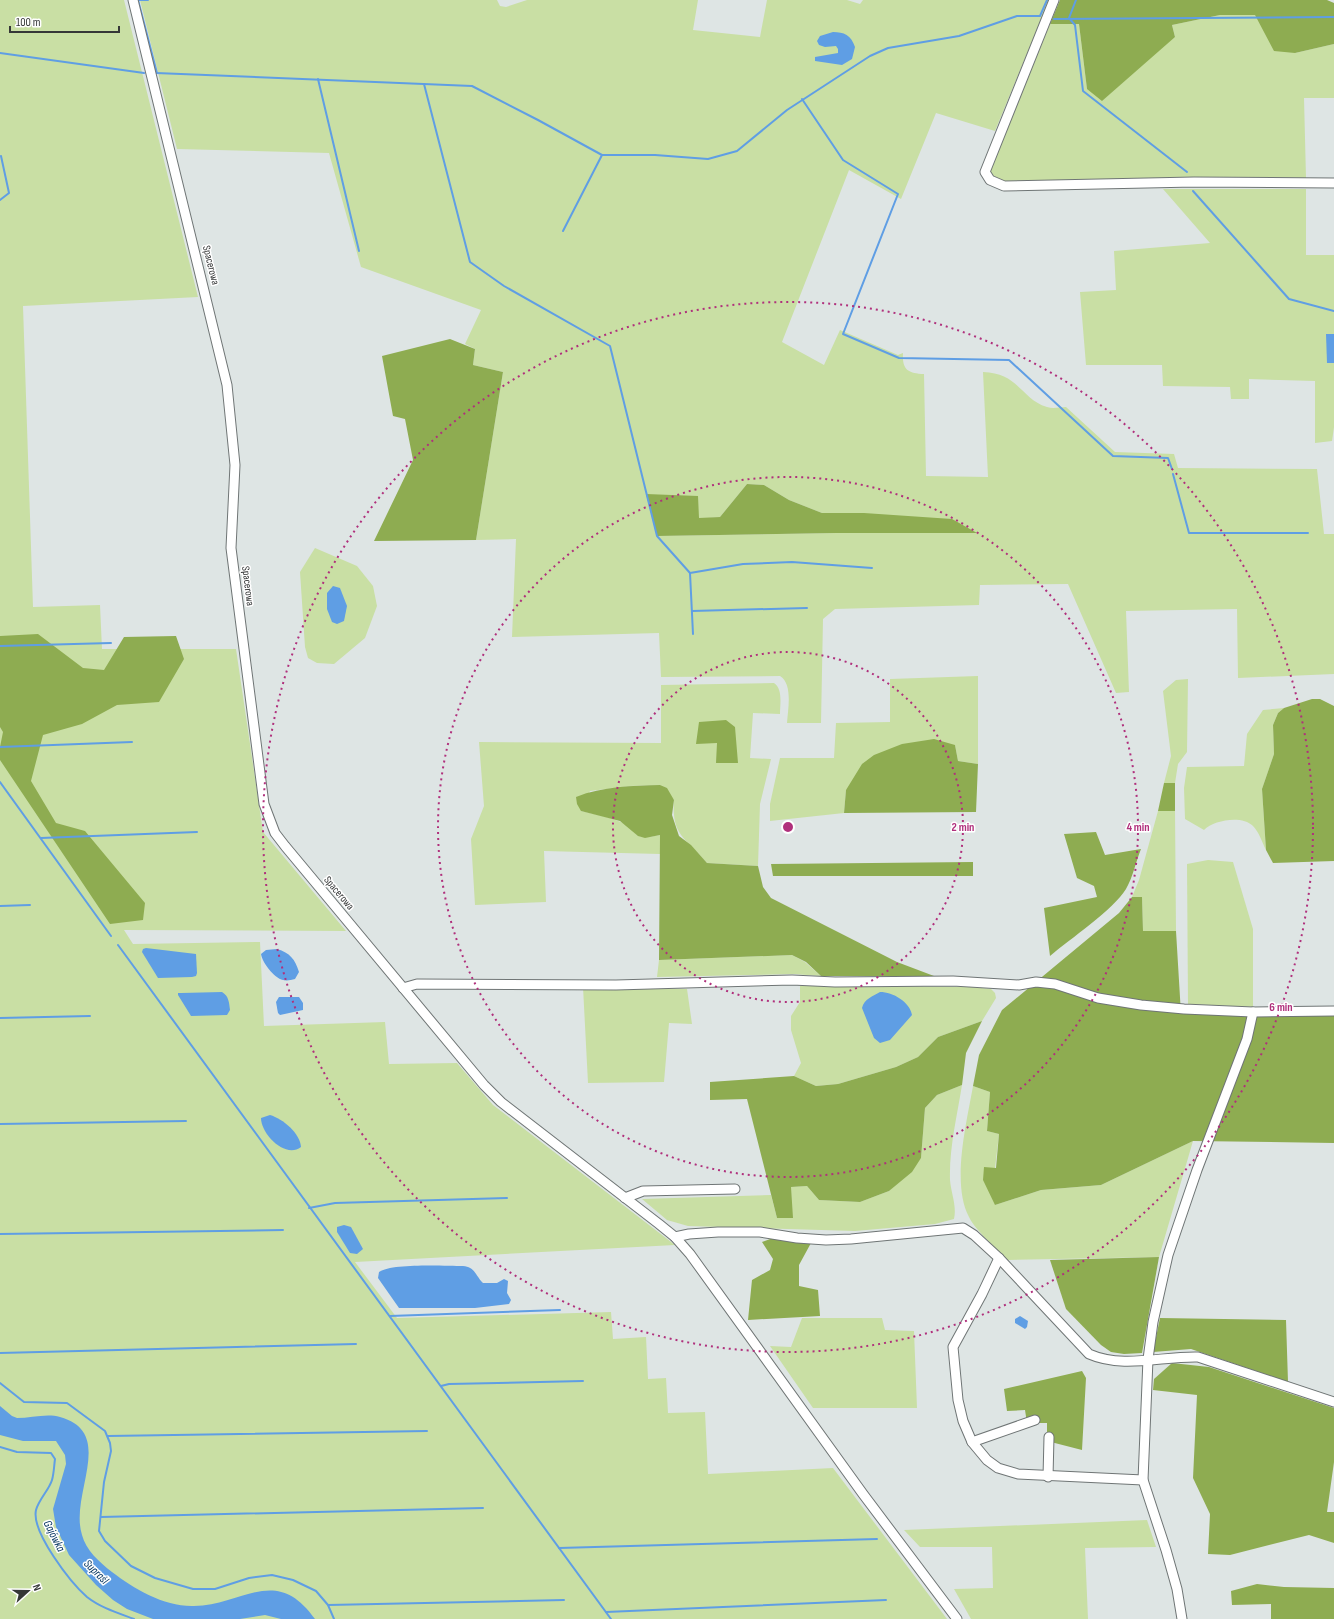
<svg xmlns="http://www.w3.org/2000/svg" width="1334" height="1619" viewBox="0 0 1334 1619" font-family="'Sofia Sans Condensed',sans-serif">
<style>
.green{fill:#c9dfa4;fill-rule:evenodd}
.forest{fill:#8eac51}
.water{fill:#5f9ee4}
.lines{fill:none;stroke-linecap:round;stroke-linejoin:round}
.stream{stroke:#5f9ee4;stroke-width:2}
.minor-casing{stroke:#6f7575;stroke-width:11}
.minor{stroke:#fff;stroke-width:9}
.ring{fill:none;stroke:#b0307c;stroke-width:2;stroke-dasharray:2 4}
.labels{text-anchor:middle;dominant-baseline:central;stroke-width:3;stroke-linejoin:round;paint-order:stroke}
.street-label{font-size:11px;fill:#353737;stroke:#fff}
.water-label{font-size:12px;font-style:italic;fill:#053460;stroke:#fff}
.centre{fill:#b0307c;stroke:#fff;stroke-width:2}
.ring-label{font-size:12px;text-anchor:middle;font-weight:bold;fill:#b0307c;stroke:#fff;stroke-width:3;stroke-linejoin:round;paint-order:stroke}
</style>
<rect width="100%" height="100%" fill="#dee5e4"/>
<!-- green -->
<g class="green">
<polygon points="0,0 124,0 198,297 23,306 33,607 100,605 102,649 236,649 263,832 346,931 124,930 133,944 260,942 264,1026 385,1022 389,1064 457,1063 493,1105 675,1245 355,1262 397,1318 611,1312 613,1339 646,1337 648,1379 666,1378 668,1413 705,1412 708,1474 833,1468 947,1619 0,1619"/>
<path d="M 140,0 L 497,0 L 500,6 L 506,7 L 527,0 L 698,0 L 693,30 L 760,37 L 767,0 L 847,0 L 860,4 L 863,0 L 1049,0 L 995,131 L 936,113 L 901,199 L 849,170 L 782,342 L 824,365 L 840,330 L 898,355 L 903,353 C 902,370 908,373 924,374 L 926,476 L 988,477 L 983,372 C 1019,373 1021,399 1047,407 C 1053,409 1060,407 1066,407 L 1115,452 L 1174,454 L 1178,468 L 1317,469 L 1324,534 L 1334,534 L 1334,674 L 1238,678 L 1237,609 L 1126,611 L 1129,692 L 1116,693 L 1068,584 L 980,585 L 979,605 L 835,609 L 823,619 L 821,723 L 787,723 C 788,709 793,684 780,676 L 661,677 L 659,633 L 512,637 L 516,539 L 476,540 L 503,372 L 473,365 L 475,349 L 465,344 L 481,310 L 361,267 L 329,153 L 177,149 ZM 747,484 L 764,485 L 789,500 L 822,513 L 864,513 L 836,533 L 658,536 L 699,519 L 720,517 Z"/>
<polygon points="1220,15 1255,15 1295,53 1334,44 1334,98 1304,98 1306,178 1223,177 1004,181 993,177 990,171 1050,24 1079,24 1087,89 1175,37 1172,25"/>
<polygon points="1163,189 1306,189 1306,255 1334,255 1334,427 1332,441 1315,443 1315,381 1249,379 1249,399 1231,399 1230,387 1163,386 1162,365 1086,365 1080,292 1116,290 1114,251 1210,243"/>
<polygon points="315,548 357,566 373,586 377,606 365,638 334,664 317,663 308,658 305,647 300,572"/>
<polygon points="978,676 978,764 958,761 955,745 846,790 844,813 770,821 770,804 780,758 834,758 836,723 890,722 890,679"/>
<polygon points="1188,679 1187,752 1178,764 1175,783 1164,783 1171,756 1163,691 1176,680"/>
<path d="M 774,683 C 783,689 780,704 780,714 L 753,713 L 750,758 L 771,759 L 760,804 L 758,866 L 707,863 C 687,839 671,836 674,800 L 660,785 L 631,786 L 590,791 L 581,811 C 594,814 606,816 618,821 C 640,828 628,842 660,835 L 660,854 L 544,851 L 546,902 L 475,905 L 471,839 L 484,806 L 479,742 L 661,743 L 661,685 ZM 717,743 L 738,763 L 717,763 Z"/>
<path d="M 1284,708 L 1278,713 L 1273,725 L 1274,754 L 1262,789 L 1266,850 C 1262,842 1259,832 1253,826 C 1242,815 1214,820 1204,830 L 1185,819 L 1184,788 L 1187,767 L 1244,766 L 1247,734 L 1263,710 Z"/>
<polygon points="1158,811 1175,811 1176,931 1143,931 1142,898 1132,897 1139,880"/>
<polygon points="1208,860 1233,862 1253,929 1253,1007 1188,1004 1187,864"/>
<polygon points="792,955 805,962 821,976 794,974 657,977 659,960"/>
<polygon points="820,985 972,987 991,989 995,993 996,998 982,1021 938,1037 918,1057 896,1067 838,1084 816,1086 794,1076 801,1063 791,1030 791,1016 800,1002 800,986"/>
<polygon points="583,987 687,989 692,1024 669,1023 664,1082 588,1083"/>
<path d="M 962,1085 C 957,1116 949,1149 950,1180 C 951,1193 957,1206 954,1219 L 935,1224 L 855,1231 L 688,1226 L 667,1220 L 642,1199 L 771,1195 L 777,1218 L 791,1187 L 807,1186 L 819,1200 L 860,1202 L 889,1191 L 921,1158 L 925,1108 L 937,1095 Z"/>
<path d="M 973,1086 L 990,1092 L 987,1131 L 999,1134 L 995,1168 L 995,1205 L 1041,1190 L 1101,1185 L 1193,1141 L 1159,1257 L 1007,1260 C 996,1248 976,1231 969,1217 C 951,1184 967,1121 973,1086 Z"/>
<polygon points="802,1318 882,1318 885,1330 914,1331 917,1408 813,1408 770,1346 791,1347"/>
<polygon points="1147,1520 1156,1547 1085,1548 1088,1619 971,1619 954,1589 993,1588 992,1547 920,1547 904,1530"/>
</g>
<!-- forest -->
<g class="forest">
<polygon points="1060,0 1327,0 1334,3 1334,44 1295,53 1274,51 1255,15 1220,15 1172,25 1175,37 1102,101 1087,89 1079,24 1050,24"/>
<polygon points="450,339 475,349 473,365 503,372 476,540 374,541 413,460 405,419 393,416 382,356"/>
<polygon points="747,484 764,485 789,500 822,513 864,513 952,519 977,533 836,533 657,536 646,494 698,496 699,518 720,517"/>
<polygon points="38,634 83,668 104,670 124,637 176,636 184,659 159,702 117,705 82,724 43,735 31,781 56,823 85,831 145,903 143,920 110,924 0,760 0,747 3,732 0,727 0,636"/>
<polygon points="1312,699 1320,699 1334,706 1334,861 1273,863 1266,850 1262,789 1274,754 1273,725 1278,713 1284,708"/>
<polygon points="726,720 735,727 738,763 716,763 717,743 696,744 699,722"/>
<polygon points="934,739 955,745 958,761 978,764 976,812 844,813 846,790 862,764 874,755 902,744"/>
<polygon points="1164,783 1175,783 1175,811 1158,811"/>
<path d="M 660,785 L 667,788 L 674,800 L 672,815 L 679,836 L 691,845 L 707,863 L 758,866 L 763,887 L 771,898 L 897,962 L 934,976 L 821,976 L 806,962 L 792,955 L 659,960 L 660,835 L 645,838 L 638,836 L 620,821 L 581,811 L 577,804 L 576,797 C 603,786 632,786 660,785 Z"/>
<path d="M 1096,832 L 1105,855 L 1141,849 C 1136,861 1133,877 1126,889 C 1113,910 1070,939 1050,956 L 1044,908 L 1097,897 L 1094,886 L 1077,878 L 1064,834 Z"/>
<polygon points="973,862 973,876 773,876 771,864"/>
<polygon points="1132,897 1142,897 1143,931 1176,931 1181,1014 1334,1014 1334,1143 1193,1141 1101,1185 1041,1190 995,1205 983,1180 984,1167 996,1168 999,1134 987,1131 990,1092 973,1086 979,1055 1002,1010 1119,913"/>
<polygon points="982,1021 966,1053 962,1085 937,1095 925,1108 921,1158 912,1172 889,1191 860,1202 819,1200 807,1186 791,1187 793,1218 777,1218 747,1099 710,1100 710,1082 794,1076 816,1086 838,1084 896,1067 918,1057 938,1037"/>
<polygon points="773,1238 811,1243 799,1265 799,1286 818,1290 820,1316 748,1320 752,1280 770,1270 773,1259 762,1242"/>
<polygon points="1159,1257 1142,1353 1124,1354 1111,1352 1101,1345 1066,1309 1050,1260"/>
<polygon points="1160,1318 1286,1320 1288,1382 1191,1349 1153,1352"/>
<polygon points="1172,1363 1209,1367 1334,1408 1334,1462 1327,1512 1334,1512 1334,1543 1309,1535 1230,1555 1208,1554 1210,1514 1193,1478 1197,1395 1153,1390 1154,1379"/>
<polygon points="1082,1371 1086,1378 1082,1450 1047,1441 1047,1423 1027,1423 1025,1410 1007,1411 1004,1389"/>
<polygon points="1257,1584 1284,1587 1334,1588 1334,1619 1271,1619 1271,1604 1232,1605 1231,1591"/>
</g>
<!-- water -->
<g class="water">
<path d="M 833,32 C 844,32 851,35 855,47 L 852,59 L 842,65 L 815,61 L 815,57 L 838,53 L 838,49 L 836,46 L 825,47 L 819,45 L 817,41 L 820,36 Z"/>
<polygon points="1326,334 1334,334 1334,363 1327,363"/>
<polygon points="333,586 340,588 347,606 344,621 337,624 332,622 327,609 327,593"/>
<polygon points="146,948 196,954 197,973 196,976 192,977 158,978 142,952 143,949"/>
<path d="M 277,949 C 290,953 295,959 299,972 L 295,979 C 291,980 287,981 283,980 C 274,978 262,962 261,954 L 266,950 Z"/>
<path d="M 222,992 C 229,996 229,1003 230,1010 L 227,1015 L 191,1016 L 178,995 L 178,993 L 181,993 Z"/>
<path d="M 880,992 C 893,992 910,1002 912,1015 L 890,1040 L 880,1043 L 874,1038 L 862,1008 C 864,999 873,996 880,992 Z"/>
<polygon points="279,997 299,997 303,1003 303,1010 280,1015 278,1013 276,1002"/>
<path d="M 270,1115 C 283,1119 300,1133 301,1147 C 285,1159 261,1134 261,1118 Z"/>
<polygon points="344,1225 351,1227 363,1249 357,1254 350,1253 337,1232 337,1227"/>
<path d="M 463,1266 C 475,1267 475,1275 483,1283 L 497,1283 L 504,1279 L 508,1281 L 507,1293 L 511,1300 L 509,1304 L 475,1308 L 399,1308 L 378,1278 L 379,1272 C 392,1263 445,1266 463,1266 Z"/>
<polygon points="1020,1316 1028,1321 1027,1327 1025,1329 1015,1323 1015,1319"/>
<path d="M 0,1406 L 12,1416 L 17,1418 C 31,1418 47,1413 60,1417 C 117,1433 69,1494 82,1535 C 86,1550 99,1562 112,1572 C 134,1589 165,1607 194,1606 C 244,1605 276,1564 315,1619 L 281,1619 L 265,1615 L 240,1619 L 153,1619 L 127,1609 L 113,1600 L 96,1585 L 69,1555 L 56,1527 L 53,1509 L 66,1464 L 65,1455 L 56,1441 L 23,1441 L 0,1435 Z"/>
</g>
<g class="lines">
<!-- stream -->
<g class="stream">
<polyline points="148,0 138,0 157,73"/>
<polyline points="1076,0 1069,18 1075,25 1083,91 1187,172"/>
<polyline points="1054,19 1334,17"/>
<polyline points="0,53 144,73"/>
<polyline points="156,73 472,86 538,120 602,155 655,155 708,159 737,151 787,110 870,56 888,48 959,36 1017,16 1040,16 1047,0"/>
<polyline points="318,79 359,251"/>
<polyline points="424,84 470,262 504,286 610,346 657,536 690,573 693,634"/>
<polyline points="802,99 843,160 898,194 843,334 899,358 1009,360 1113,456 1168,458 1172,469"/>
<polyline points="1193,191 1289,299 1334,311"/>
<polyline points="0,200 9,193 1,156"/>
<polyline points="563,231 602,155"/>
<polyline points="1173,474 1189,533 1308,533"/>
<polyline points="690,573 743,564 792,562 872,568"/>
<polyline points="692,611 807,608"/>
<polyline points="0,646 111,643"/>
<polyline points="0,747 132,742"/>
<polyline points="0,782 111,936"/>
<polyline points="41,838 197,832"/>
<polyline points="0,906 30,905"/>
<polyline points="118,945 611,1619"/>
<polyline points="0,1018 90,1016"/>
<polyline points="0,1124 186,1121"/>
<polyline points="309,1208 335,1203 507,1198"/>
<polyline points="0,1234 283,1230"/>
<polyline points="390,1316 560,1310"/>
<polyline points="0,1353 356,1344"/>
<polyline points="0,1383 24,1402 67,1403 105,1431 110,1443 111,1451 104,1482 99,1531 105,1541 131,1566 155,1578 193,1589 215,1589 249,1578 272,1575 293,1580 316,1591 328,1605 334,1619"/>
<polyline points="441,1386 449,1384 583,1381"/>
<polyline points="108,1436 427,1431"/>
<path d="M 0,1447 L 17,1452 L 51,1453 L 55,1459 C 54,1466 54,1473 52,1480 C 49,1490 39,1499 36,1510 C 31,1532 71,1583 87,1597 C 101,1608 118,1613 134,1619"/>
<polyline points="101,1517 483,1508"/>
<polyline points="559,1548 877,1539"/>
<polyline points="328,1605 564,1600"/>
<polyline points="606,1612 886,1600"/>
</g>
<!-- minor casing -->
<g class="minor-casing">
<g id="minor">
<polyline points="133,0 227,385 235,465 231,548 264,804 275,833 285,846 484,1085 501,1102 659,1224 675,1237 690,1254 863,1494 957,1619"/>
<polyline points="1054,0 985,172 990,180 1004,186 1194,182 1334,183"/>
<polyline points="403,988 417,984 616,985 792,980 835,982 953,981 1019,985 1036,982 1055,984 1098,998 1141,1005 1184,1009 1253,1012 1334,1011"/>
<polyline points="625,1198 643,1191 735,1189"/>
<path d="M 675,1237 L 689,1234 L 718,1232 L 760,1232 L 797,1238 L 826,1240 L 851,1239 L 963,1228 L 974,1235 L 999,1258 L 1089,1354 C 1123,1369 1162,1356 1198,1357 L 1334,1402"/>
<polyline points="999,1258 982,1294 953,1347 958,1400 963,1421 972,1442 987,1460 998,1468 1018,1474 1143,1480"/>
<polyline points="972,1442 1035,1420"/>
<polyline points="1048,1477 1049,1437"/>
<polyline points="1182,1619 1177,1589 1166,1550 1143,1480 1148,1359 1153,1322 1168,1255 1197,1170 1247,1039 1253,1012"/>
</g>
</g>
<!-- minor -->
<use href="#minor" class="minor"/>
</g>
<!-- distance rings -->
<g class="ring">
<circle cx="788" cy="827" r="175"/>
<circle cx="788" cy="827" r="350"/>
<circle cx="788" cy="827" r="525"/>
</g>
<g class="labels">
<!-- street labels -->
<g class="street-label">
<text transform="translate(211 265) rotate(76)">Spacerowa</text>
<text transform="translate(248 586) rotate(83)">Spacerowa</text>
<text transform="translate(339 893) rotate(50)">Spacerowa</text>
</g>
<!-- water labels -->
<g class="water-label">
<text transform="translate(54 1536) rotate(63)">Gajówka</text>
<text transform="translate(96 1572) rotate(45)">Supraśl</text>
</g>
</g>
<circle cx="788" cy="827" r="6" class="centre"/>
<g class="ring-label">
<text x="963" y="831">2 min</text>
<text x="1138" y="831">4 min</text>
<text x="1281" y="1011">6 min</text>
</g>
<!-- north arrow -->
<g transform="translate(28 1591) rotate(69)" stroke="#ffffff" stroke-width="3" paint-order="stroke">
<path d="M0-3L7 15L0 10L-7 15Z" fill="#353737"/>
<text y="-6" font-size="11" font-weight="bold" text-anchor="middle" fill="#353737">N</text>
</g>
<!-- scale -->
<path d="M10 26v6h109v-6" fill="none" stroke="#353737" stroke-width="2"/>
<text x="16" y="26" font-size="12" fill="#353737" stroke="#ffffff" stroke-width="3" paint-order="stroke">100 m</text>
</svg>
